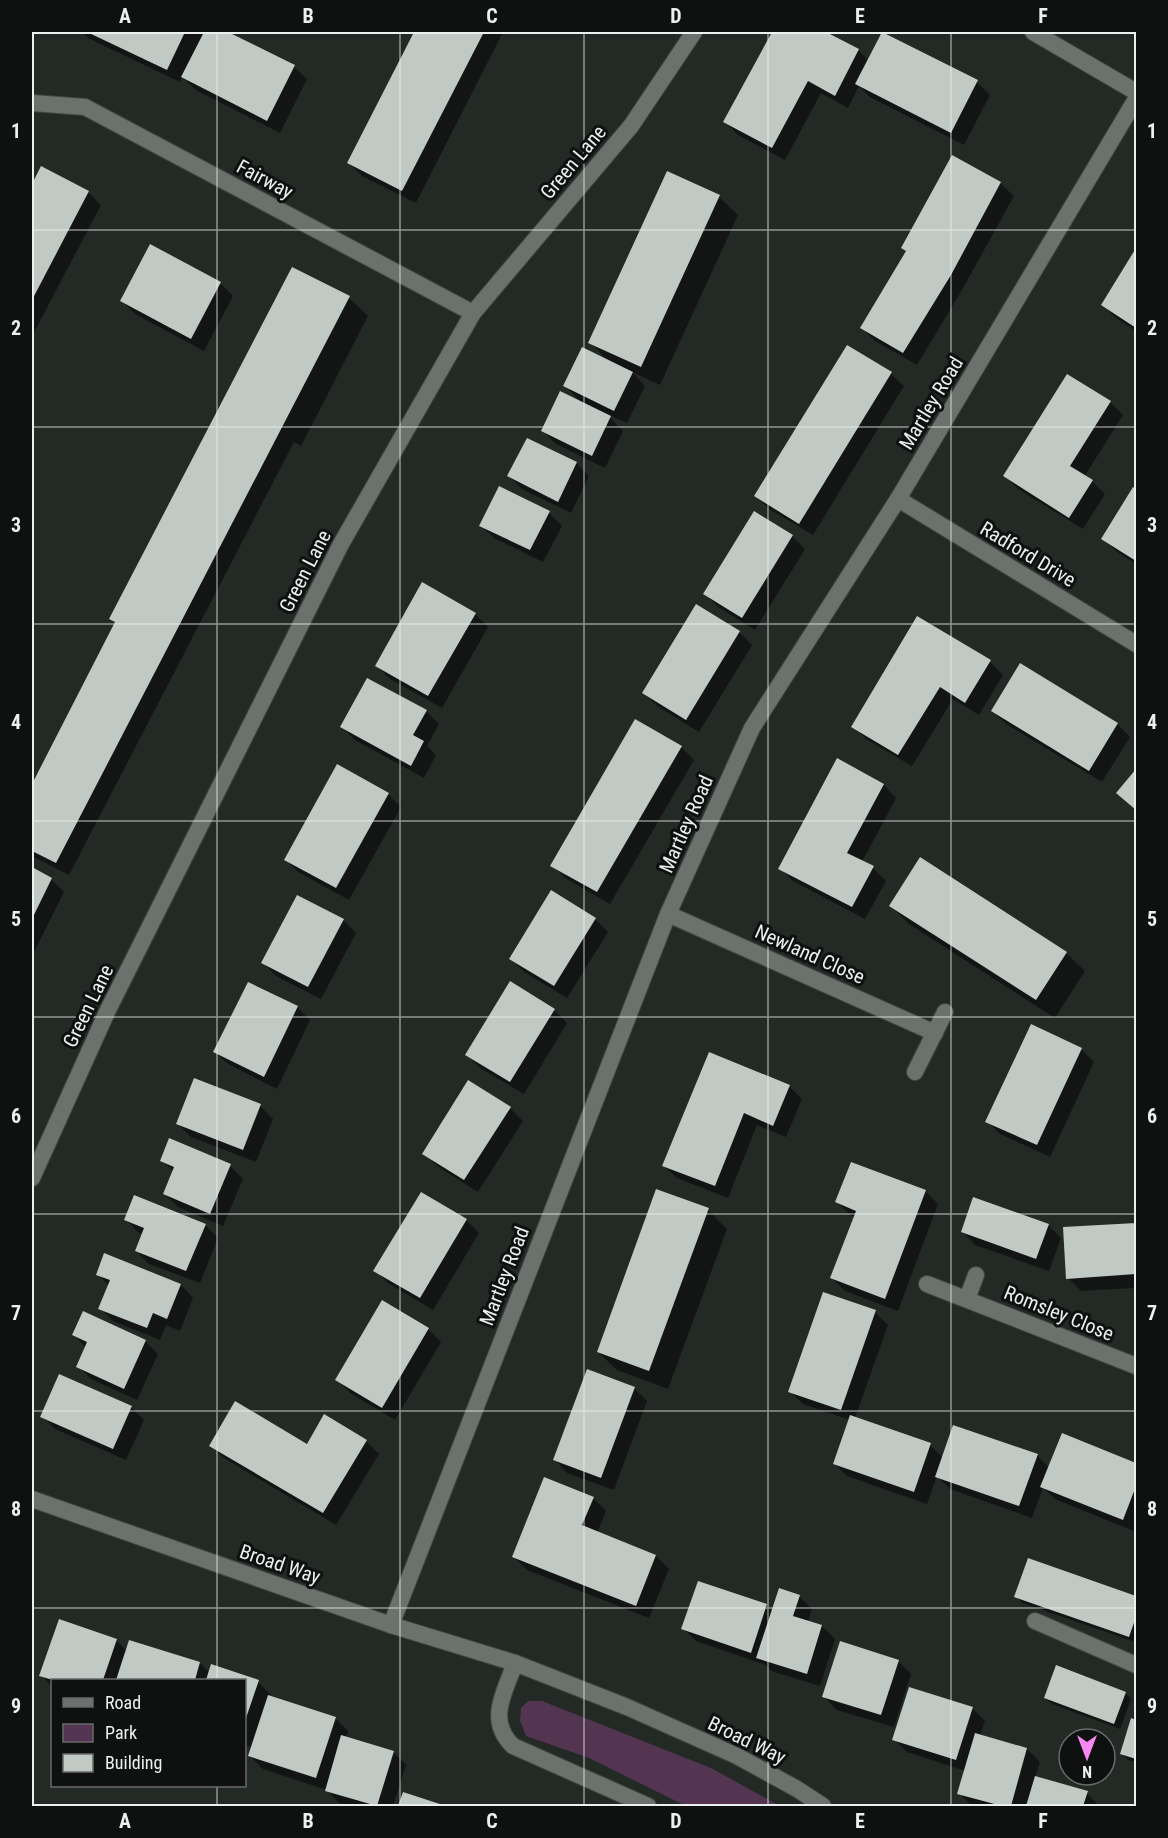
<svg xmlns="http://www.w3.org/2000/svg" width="1168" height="1838" viewBox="0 0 1168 1838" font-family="'Roboto Condensed',sans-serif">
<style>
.green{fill:#533451}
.shadow{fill:#0007}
.building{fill:#c1c9c4}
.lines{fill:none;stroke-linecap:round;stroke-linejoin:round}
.service-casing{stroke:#434744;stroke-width:18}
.minor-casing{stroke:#434744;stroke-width:18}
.service{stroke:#6b726d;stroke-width:16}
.minor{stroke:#6b726d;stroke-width:16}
.grid{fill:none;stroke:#ecf0ee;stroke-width:1.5;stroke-opacity:0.55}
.labels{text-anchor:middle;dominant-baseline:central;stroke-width:6;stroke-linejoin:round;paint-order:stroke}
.street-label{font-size:20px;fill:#ecf0ee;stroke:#0e110f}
.neatline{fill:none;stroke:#ecf0ee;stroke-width:2}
.grid-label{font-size:20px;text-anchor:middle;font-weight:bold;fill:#ecf0ee}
</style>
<rect width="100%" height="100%" fill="#232925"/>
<!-- green -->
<polygon class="green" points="528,1701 542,1701 711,1768 780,1806 686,1806 589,1758 526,1736 520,1721 521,1708"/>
<!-- shadow -->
<g class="shadow">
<polygon points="82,32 225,32 294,67 307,79 280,133 196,90 182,77 180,82 88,38"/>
<polygon points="416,32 503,32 416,203 362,176 349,163"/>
<polygon points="773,32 823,32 859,51 869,61 883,34 977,82 990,95 964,145 870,97 859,86 848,108 821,93 785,160 738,135 725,122"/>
<polygon points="953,157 1001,184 1014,196 963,288 917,365 875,341 862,328 907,252 903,248"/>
<polygon points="42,168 88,192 101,205 32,336 32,187"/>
<polygon points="719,197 738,215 660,385 632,372 645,386 627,423 605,413 623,431 605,468 556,444 543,431 582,403 565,386 607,360 590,342"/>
<polygon points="1136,251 1136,331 1116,318 1103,305"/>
<polygon points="293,269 349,298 368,316 301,446 294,442 69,875 32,856 32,787 116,624 111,619"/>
<polygon points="220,283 233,296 204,351 135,314 122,301"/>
<polygon points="848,347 891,374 904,386 813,535 769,509 756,496"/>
<polygon points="1110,402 1123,415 1084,477 1092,481 1105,494 1083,529 1018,489 1005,476"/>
<polygon points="528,440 576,463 589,476 571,513 522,489 509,476"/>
<polygon points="1134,489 1136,491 1136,564 1116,551 1103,539"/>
<polygon points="549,513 562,526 543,562 494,538 481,526"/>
<polygon points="792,536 805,549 755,630 718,607 705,594"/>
<polygon points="475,614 488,627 442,708 390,679 377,666"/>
<polygon points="739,632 752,645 699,732 657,706 644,693"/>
<polygon points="990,662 1003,675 979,715 953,699 912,766 866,739 853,726"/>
<polygon points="426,711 439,724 427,746 436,755 424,778 355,740 342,727"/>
<polygon points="993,711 1117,724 1130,737 1102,782 1006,724"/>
<polygon points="681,747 694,760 610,904 565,878 552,865"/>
<polygon points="1136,771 1136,810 1118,793"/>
<polygon points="884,785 896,798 862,862 873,868 886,881 865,919 793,881 780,868"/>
<polygon points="388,794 401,807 349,900 298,872 285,859"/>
<polygon points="32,869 51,879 64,892 32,956"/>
<polygon points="552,892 595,919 608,932 567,998 524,972 511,959"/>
<polygon points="891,906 1066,953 1085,971 1055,1018 909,924"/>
<polygon points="343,920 356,933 321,999 276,976 263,963"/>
<polygon points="248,984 297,1007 310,1020 277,1089 228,1064 215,1052"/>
<polygon points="554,1010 567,1023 524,1094 480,1068 467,1055"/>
<polygon points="1081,1049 1094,1062 1050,1157 1000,1134 987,1121"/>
<polygon points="710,1054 789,1086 802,1099 786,1137 757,1125 728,1198 677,1178 664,1166"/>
<polygon points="260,1106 273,1119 256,1162 191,1137 178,1124"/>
<polygon points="510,1108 523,1121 478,1192 437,1166 424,1153"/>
<polygon points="162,1160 230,1166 243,1179 223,1226 178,1207 165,1194 174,1172"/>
<polygon points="925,1191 938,1204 898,1311 845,1291 832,1278 855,1217 850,1215 837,1202"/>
<polygon points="708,1210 727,1229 668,1389 617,1370 598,1352"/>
<polygon points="125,1219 205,1225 218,1238 200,1283 149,1264 136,1251 143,1234 138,1232"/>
<polygon points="466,1220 479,1233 433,1310 388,1283 375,1270"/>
<polygon points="1136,1224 1136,1288 1081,1291 1068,1278 1065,1229"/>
<polygon points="1048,1225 1061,1238 1049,1271 975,1245 963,1232"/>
<polygon points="98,1274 181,1285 193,1298 180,1331 166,1325 160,1340 113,1321 100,1308 109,1286"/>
<polygon points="875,1312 888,1325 855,1418 930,1445 943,1458 1037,1455 1049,1468 1062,1435 1136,1464 1136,1532 1055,1499 1043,1487 1032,1518 950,1489 937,1476 927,1504 847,1476 834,1463 850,1420 803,1404 790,1391"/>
<polygon points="428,1329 441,1342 395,1420 350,1393 337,1380"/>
<polygon points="74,1335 145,1341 158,1354 137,1400 91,1379 78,1366 86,1348"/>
<polygon points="634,1388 647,1401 614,1490 567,1473 555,1460"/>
<polygon points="131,1407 144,1420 126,1460 55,1429 42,1416"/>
<polygon points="366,1441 379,1454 336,1525 224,1458 211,1445 307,1446"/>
<polygon points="593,1498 606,1511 597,1533 656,1556 669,1569 649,1618 527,1570 514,1557"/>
<polygon points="1029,1560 1136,1598 1135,1642 1022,1603 1016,1596"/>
<polygon points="699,1583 767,1606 773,1612 799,1596 812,1609 808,1622 822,1626 835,1639 820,1686 771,1671 766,1665 696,1641 683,1628"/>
<polygon points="116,1640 127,1651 200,1663 210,1673 258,1682 271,1695 270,1697 335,1718 348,1731 346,1738 393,1752 406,1765 393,1806 351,1806 339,1803 327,1790 263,1769 250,1756 253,1748 244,1745 244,1680 52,1680 52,1687 41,1675"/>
<polygon points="898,1661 911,1674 894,1727 837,1710 824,1697"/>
<polygon points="1125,1693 1131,1699 1120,1729 1052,1704 1045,1698"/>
<polygon points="972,1708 985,1721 980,1736 1027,1749 1040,1762 1035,1778 1087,1793 1099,1806 972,1806 959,1793 965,1771 907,1752 894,1739"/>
<polygon points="1132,1720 1136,1722 1136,1762 1128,1760 1122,1754"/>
<polygon points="404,1794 443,1806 400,1806"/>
</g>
<!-- building -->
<g class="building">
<polygon points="87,32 185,32 167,70"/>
<polygon points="204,32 228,32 295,65 267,121 181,77"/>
<polygon points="414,32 484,32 402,191 347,163"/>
<polygon points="772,32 826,32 859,49 835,96 808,81 772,148 723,122"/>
<polygon points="882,32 978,80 951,133 855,84"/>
<polygon points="952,155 1001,182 951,275 903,353 860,328 906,251 901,248"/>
<polygon points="41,166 89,191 32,300 32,184"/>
<polygon points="667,171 720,195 641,367 588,343"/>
<polygon points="150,244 221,282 191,339 120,301"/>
<polygon points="1136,248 1136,328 1101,305"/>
<polygon points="292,267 350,296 56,863 32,851 32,784 115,622 109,619"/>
<polygon points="847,345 892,372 799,524 754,496"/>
<polygon points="582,347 633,372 614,411 563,386"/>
<polygon points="1067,374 1111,401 1070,466 1093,480 1069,518 1003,476"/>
<polygon points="560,391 611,416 592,456 541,431"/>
<polygon points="527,438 577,462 558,502 507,476"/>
<polygon points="499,486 550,511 530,550 479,526"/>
<polygon points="1133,487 1136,489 1136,561 1101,539"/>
<polygon points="754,511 793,535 742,618 703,594"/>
<polygon points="422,582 476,613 428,696 375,666"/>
<polygon points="696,604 740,631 686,720 642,693"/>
<polygon points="917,616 991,660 965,703 940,687 898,755 851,727"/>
<polygon points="1020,663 1118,723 1089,771 991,711"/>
<polygon points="367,678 427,710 413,735 424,741 411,766 340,727"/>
<polygon points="635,719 682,746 597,892 550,866"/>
<polygon points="837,758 884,784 847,853 874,866 852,907 778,869"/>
<polygon points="337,764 389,793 336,888 284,860"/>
<polygon points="1136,769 1136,810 1116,793"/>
<polygon points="920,857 1067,952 1036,1000 889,906"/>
<polygon points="32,867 52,878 32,919"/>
<polygon points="551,890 596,918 554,986 509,959"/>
<polygon points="297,895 344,919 308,987 261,963"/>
<polygon points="510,981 555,1009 510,1082 465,1055"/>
<polygon points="248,982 298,1006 264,1077 213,1052"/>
<polygon points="1031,1024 1082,1048 1037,1145 985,1122"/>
<polygon points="709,1052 790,1085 773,1126 744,1113 715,1186 662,1166"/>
<polygon points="194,1078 261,1104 243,1150 176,1124"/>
<polygon points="468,1080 511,1107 464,1180 422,1154"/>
<polygon points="169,1138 231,1164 210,1214 163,1194 174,1167 160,1161"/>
<polygon points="851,1162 926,1190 885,1299 830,1278 856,1211 835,1202"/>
<polygon points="656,1189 709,1208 649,1371 597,1352"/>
<polygon points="421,1192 467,1219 420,1298 373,1271"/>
<polygon points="134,1195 206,1224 186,1271 135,1251 144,1228 124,1220"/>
<polygon points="973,1197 1049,1224 1036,1259 961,1232"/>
<polygon points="1136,1223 1136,1274 1066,1279 1063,1227"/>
<polygon points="104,1253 181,1284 167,1319 153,1313 147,1328 98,1309 110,1280 96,1275"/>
<polygon points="823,1292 876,1310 841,1410 788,1392"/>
<polygon points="382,1300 429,1328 382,1408 335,1380"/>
<polygon points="83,1311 146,1340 124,1389 76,1367 87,1342 72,1335"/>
<polygon points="587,1369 635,1387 601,1478 553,1460"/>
<polygon points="59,1374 132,1406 113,1449 40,1417"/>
<polygon points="235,1401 307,1444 324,1414 367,1440 323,1513 209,1446"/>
<polygon points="850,1415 931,1443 914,1492 833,1464"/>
<polygon points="953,1425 1038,1454 1019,1506 935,1477"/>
<polygon points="1062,1433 1136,1463 1136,1486 1123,1520 1040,1487"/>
<polygon points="544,1477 594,1497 582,1525 656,1555 636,1606 512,1557"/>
<polygon points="1028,1558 1136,1596 1136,1617 1129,1637 1014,1597"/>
<polygon points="698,1581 767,1604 751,1653 681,1629"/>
<polygon points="779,1588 800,1595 793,1616 822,1625 807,1674 756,1658"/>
<polygon points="59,1619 117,1639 103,1680 53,1680 39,1676"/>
<polygon points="129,1640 200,1662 195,1680 116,1680"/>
<polygon points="840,1641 899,1660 881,1715 822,1697"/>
<polygon points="211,1664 259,1680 245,1721 244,1680 206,1680"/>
<polygon points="1056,1665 1126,1692 1114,1724 1044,1698"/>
<polygon points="909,1687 973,1707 956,1760 892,1740"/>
<polygon points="268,1695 336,1717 316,1778 248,1756"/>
<polygon points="1131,1718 1136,1720 1136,1759 1120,1754"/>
<polygon points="975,1733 1027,1748 1011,1806 1002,1806 957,1794"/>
<polygon points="341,1735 394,1751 377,1806 325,1791"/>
<polygon points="1035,1776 1088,1791 1083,1806 1026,1806"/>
<polygon points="403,1792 446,1806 398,1806"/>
</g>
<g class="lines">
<!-- service casing -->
<g class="service-casing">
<polyline id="service" points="1035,1621 1136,1665"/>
</g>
<!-- minor casing -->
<g class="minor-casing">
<g id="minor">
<polyline points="1033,32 1136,92"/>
<polyline points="32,103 85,107 473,313"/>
<polyline points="898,499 1136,644"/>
<polyline points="668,914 935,1033"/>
<polyline points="915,1072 945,1012"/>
<polyline points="32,1178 107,1012 341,544 473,313 631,126 694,32"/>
<polyline points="927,1284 1136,1366"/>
<polyline points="967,1299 976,1275"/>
<polyline points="32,1499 391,1625 515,1663 627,1707 737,1756 797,1789 823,1806"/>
<polyline points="391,1625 668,914 752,728 898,499 1136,99"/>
<path d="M 515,1663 C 505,1692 486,1720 513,1746 L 648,1806"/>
</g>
</g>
<!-- service -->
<use href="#service" class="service"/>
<!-- minor -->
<use href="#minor" class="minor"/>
</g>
<!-- grid -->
<path class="grid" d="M 217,32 L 217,1680M 400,32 L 400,1806M 584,32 L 584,1806M 768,32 L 768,1806M 951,32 L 951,1806M 32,230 L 1136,230M 32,427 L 1136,427M 32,624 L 1136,624M 32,821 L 1136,821M 32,1017 L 1136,1017M 32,1214 L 1136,1214M 32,1411 L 1136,1411M 32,1608 L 1136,1608M 217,1786 L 217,1806"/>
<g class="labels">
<!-- street labels -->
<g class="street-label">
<text transform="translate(573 162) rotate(-50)">Green Lane</text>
<text transform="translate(265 179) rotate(28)">Fairway</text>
<text transform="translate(931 403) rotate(-59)">Martley Road</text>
<text transform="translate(1028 554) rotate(31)">Radford Drive</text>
<text transform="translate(305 571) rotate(-63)">Green Lane</text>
<text transform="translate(686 824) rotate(-66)">Martley Road</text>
<text transform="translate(810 954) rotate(24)">Newland Close</text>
<text transform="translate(88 1006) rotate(-64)">Green Lane</text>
<text transform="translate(504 1276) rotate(-69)">Martley Road</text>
<text transform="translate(1059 1313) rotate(22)">Romsley Close</text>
<text transform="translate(280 1564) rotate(19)">Broad Way</text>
<text transform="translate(747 1740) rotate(26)">Broad Way</text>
</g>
</g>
<!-- border -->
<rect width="1168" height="1838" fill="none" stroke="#0e110f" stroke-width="66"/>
<!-- legend -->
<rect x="51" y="1679" width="195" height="108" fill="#0e110f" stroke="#676a68" stroke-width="1.5"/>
<rect x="63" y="1698" width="30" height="9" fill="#6b726d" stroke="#676a68" stroke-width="1.5"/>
<text x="105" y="1709" font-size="18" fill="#ecf0ee">Road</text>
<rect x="63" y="1724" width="30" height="18" fill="#533451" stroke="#676a68" stroke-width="1.5"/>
<text x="105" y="1739" font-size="18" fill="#ecf0ee">Park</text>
<rect x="63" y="1754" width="30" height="18" fill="#c1c9c4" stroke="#676a68" stroke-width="1.5"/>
<text x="105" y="1769" font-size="18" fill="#ecf0ee">Building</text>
<!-- north arrow -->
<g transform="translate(1087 1757) rotate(180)"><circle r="28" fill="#0e110f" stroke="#676a68" stroke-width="1.5"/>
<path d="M0-4.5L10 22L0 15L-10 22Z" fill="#f589ef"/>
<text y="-9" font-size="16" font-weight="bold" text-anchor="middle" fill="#ecf0ee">N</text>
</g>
<rect x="33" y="33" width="1102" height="1772" class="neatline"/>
<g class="grid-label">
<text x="125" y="23">A</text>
<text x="308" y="23">B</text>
<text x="492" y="23">C</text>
<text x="676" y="23">D</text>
<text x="860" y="23">E</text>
<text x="1043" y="23">F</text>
<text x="16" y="138">1</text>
<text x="1152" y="138">1</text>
<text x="16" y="335">2</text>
<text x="1152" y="335">2</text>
<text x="16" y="532">3</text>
<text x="1152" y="532">3</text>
<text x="16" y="729">4</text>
<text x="1152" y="729">4</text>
<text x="16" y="926">5</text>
<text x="1152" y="926">5</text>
<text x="16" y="1123">6</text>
<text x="1152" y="1123">6</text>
<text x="16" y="1320">7</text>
<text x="1152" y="1320">7</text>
<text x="16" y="1516">8</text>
<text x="1152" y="1516">8</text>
<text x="16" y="1713">9</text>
<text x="1152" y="1713">9</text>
<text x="125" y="1828">A</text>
<text x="308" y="1828">B</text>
<text x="492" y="1828">C</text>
<text x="676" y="1828">D</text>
<text x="860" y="1828">E</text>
<text x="1043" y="1828">F</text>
</g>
</svg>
